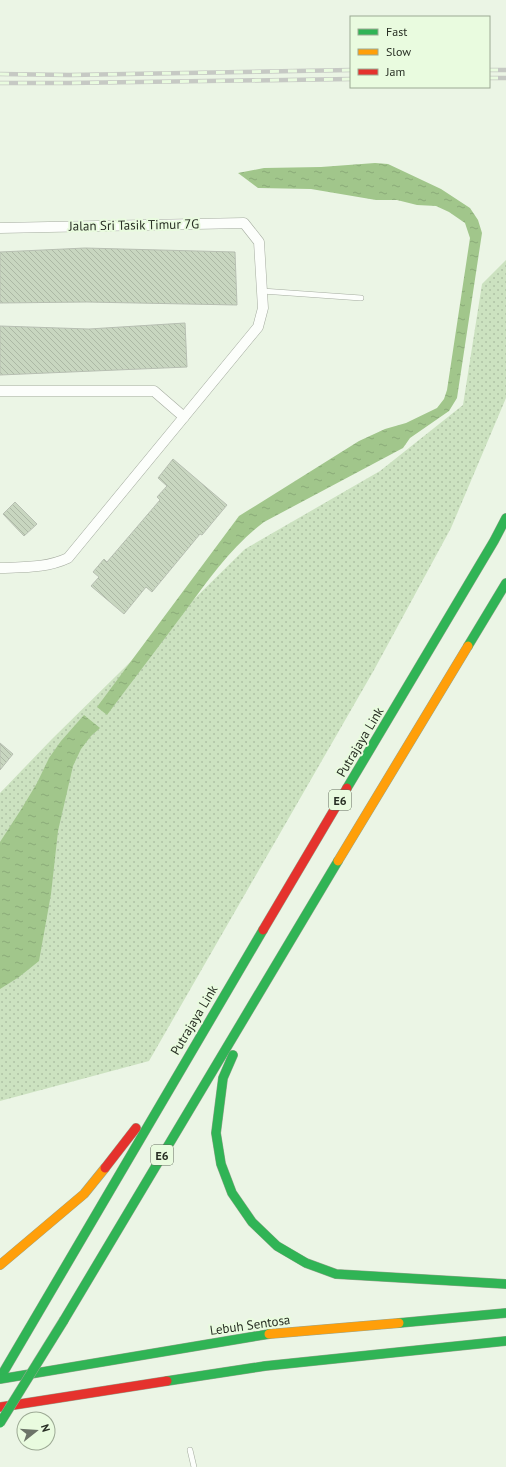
<svg xmlns="http://www.w3.org/2000/svg" width="506" height="1467" viewBox="0 0 506 1467" font-family="'PT Sans',sans-serif">
<style>
.park{fill:url(#park-dots)}
.water{fill:url(#water-ripples)}
.building{fill:url(#building-back-hatch);stroke:#b7bfb2}
.lines{fill:none;stroke-linecap:round;stroke-linejoin:round}
.lane-casing{stroke:#a5aca0;stroke-width:6}
.street-casing{stroke:#a5aca0;stroke-width:11}
.fast-casing{stroke:#97a58f;stroke-width:10}
.slow-casing{stroke:#97a58f;stroke-width:10}
.jam-casing{stroke:#97a58f;stroke-width:10}
.lane{stroke:#fcfefb;stroke-width:5}
.street{stroke:#fcfefb;stroke-width:10}
.fast{stroke:#30b455;stroke-width:9}
.slow{stroke:#ff9f0a;stroke-width:9}
.jam{stroke:#e5322d;stroke-width:9}
.rail-casing{stroke:#c6c9c4;stroke-width:4.5}
.rail{stroke:#e9fbdf;stroke-width:3;stroke-dasharray:9;stroke-linecap:butt}
.fast-bridge-casing{stroke:#97a58f;stroke-width:10;stroke-linecap:butt}
.fast-bridge{stroke:#30b455;stroke-width:9}
.labels{text-anchor:middle;dominant-baseline:central;stroke-width:4;stroke-linejoin:round;paint-order:stroke}
.shield{fill:#e9fbdf;stroke:#626c5c;stroke-width:1}
.shield-label{font-size:12px;font-weight:bold;fill:#282f24}
.street-label{font-size:13px;fill:#282f24;stroke:#e9fbdf}
</style>
<defs>
<pattern id="park-dots" width="8" height="8" patternUnits="userSpaceOnUse"><rect width="8" height="8" fill="#cce2c0"/><path d="M2 2h.1M6 6h.1" fill="none" stroke="#afc2a5" stroke-width="1.8" stroke-linecap="round"/></pattern>
<pattern id="water-ripples" width="26" height="14" patternUnits="userSpaceOnUse"><rect width="26" height="14" fill="#a1c68b"/><path d="M2 4q2-2 4 0t4 0M15 11q2-2 4 0t4 0" fill="none" stroke="#8baa78"/></pattern>
<pattern id="building-back-hatch" width="6" height="6" patternUnits="userSpaceOnUse"><rect width="6" height="6" fill="#c8d6c0"/><path d="M-1 5l2 2M0 0l6 6M5-1l2 2" fill="none" stroke="#acb8a5"/></pattern>
</defs>
<rect width="100%" height="100%" fill="#ebf5e5"/>
<!-- park -->
<polygon class="park" points="506,260 506,398 451,528 374,670 149,1061 0,1101 0,793 52,739 245,549 380,471 463,405 482,284"/>
<!-- water -->
<g class="water">
<path d="M 375,163 L 388,164 L 441,189 L 470,208 L 478,220 L 482,233 L 457,398 L 449,411 L 410,438 L 403,448 L 264,522 C 232,546 210,578 186,610 C 160,645 133,680 107,715 L 97,707 L 239,516 L 359,441 L 385,429 L 406,423 L 437,408 L 444,399 L 447,390 L 470,238 L 465,223 L 449,212 L 436,206 L 417,205 L 397,200 L 376,200 L 311,189 L 258,188 L 238,173 L 264,168 L 321,167 Z"/>
<polygon points="84,715 100,728 91,736 81,749 73,766 58,831 51,894 39,961 19,977 0,989 0,842 22,808 37,783 49,758 61,741"/>
</g>
<!-- building -->
<g class="building">
<polygon points="85,248 235,252 237,305 87,302 0,303 0,252"/>
<polygon points="185,323 187,367 0,375 0,326 89,329"/>
<polygon points="173,459 227,505 202,535 200,534 152,592 146,587 124,614 91,586 99,577 93,572 104,559 107,562 160,500 157,497 167,486 158,478"/>
<polygon points="15,502 37,524 24,536 3,514"/>
<polygon points="0,743 13,754 0,770"/>
</g>
<g class="lines">
<!-- lane casing -->
<g class="lane-casing">
<g id="lane">
<polyline points="262,291 361,298"/>
<polyline points="190,1450 194,1467"/>
</g>
</g>
<!-- street casing -->
<g class="street-casing">
<g id="street">
<path d="M 0,228 L 244,223 L 259,242 L 263,308 L 258,327 L 68,558 C 47,568 24,567 0,568"/>
<polyline points="0,391 154,391 184,417"/>
</g>
</g>
<!-- fast casing -->
<g class="fast-casing">
<g id="fast">
<polyline points="468,646 506,583"/>
<polyline points="347,788 494,541 506,518"/>
<polyline points="233,1055 223,1078 216,1133 221,1164 232,1193 252,1222 277,1246 306,1263 336,1274 506,1284"/>
<polyline points="64,1320 338,861"/>
<polyline points="399,1323 506,1313"/>
<path d="M 0,1378 C 88,1229 175,1079 263,930"/>
<polyline points="0,1379 269,1334"/>
<polyline points="167,1381 265,1366 506,1341"/>
</g>
</g>
<!-- slow casing -->
<g class="slow-casing">
<g id="slow">
<polyline points="338,861 468,646"/>
<polyline points="0,1265 84,1194 105,1168"/>
<polyline points="269,1334 399,1323"/>
</g>
</g>
<!-- jam casing -->
<g class="jam-casing">
<g id="jam">
<polyline points="263,930 347,788"/>
<polyline points="105,1168 136,1128"/>
<polyline points="1,1407 167,1381"/>
</g>
</g>
<!-- lane -->
<use href="#lane" class="lane"/>
<!-- street -->
<use href="#street" class="street"/>
<!-- fast -->
<use href="#fast" class="fast"/>
<!-- slow -->
<use href="#slow" class="slow"/>
<!-- jam -->
<use href="#jam" class="jam"/>
<!-- rail casing -->
<g class="rail-casing">
<g id="rail">
<polyline points="489,70 506,70"/>
<polyline points="0,74 70,75 351,70"/>
<polyline points="489,78 506,78"/>
<polyline points="0,83 70,83 351,79"/>
</g>
</g>
<!-- rail -->
<use href="#rail" class="rail"/>
<!-- fast-bridge casing -->
<g class="fast-bridge-casing">
<polyline id="fast-bridge" points="0,1423 64,1320"/>
</g>
<!-- fast-bridge -->
<use href="#fast-bridge" class="fast-bridge"/>
</g>
<g class="labels">
<!-- shield labels -->
<g class="shield">
<rect x="329" y="790" width="22" height="20" rx="3"/>
<rect x="151" y="1145" width="22" height="20" rx="3"/>
</g>
<g class="shield-label">
<text x="340" y="800">E6</text>
<text x="162" y="1155">E6</text>
</g>
<!-- street labels -->
<g class="street-label">
<text transform="translate(134 225) rotate(-1)">Jalan Sri Tasik Timur 7G</text>
<text transform="translate(360 742) rotate(-59)">Putrajaya Link</text>
<text transform="translate(194 1020) rotate(-59)">Putrajaya Link</text>
<text transform="translate(250 1325) rotate(-8)">Lebuh Sentosa</text>
</g>
</g>
<!-- legend -->
<rect x="350" y="16" width="140" height="72" fill="#e9fbdf" stroke="#9ca994"/>
<rect x="358" y="29" width="20" height="6" fill="#30b455" stroke="#9ca994"/>
<text x="386" y="36" font-size="12" fill="#282f24">Fast</text>
<rect x="358" y="49" width="20" height="6" fill="#ff9f0a" stroke="#9ca994"/>
<text x="386" y="56" font-size="12" fill="#282f24">Slow</text>
<rect x="358" y="69" width="20" height="6" fill="#e5322d" stroke="#9ca994"/>
<text x="386" y="76" font-size="12" fill="#282f24">Jam</text>
<!-- north arrow -->
<g transform="translate(36 1431) rotate(73)"><circle r="19" fill="#e9fbdf" stroke="#9ca994"/>
<path d="M0-3L7 15L0 10L-7 15Z" fill="#6c7468"/>
<text y="-6" font-size="11" font-weight="bold" text-anchor="middle" fill="#282f24">N</text>
</g>
</svg>
